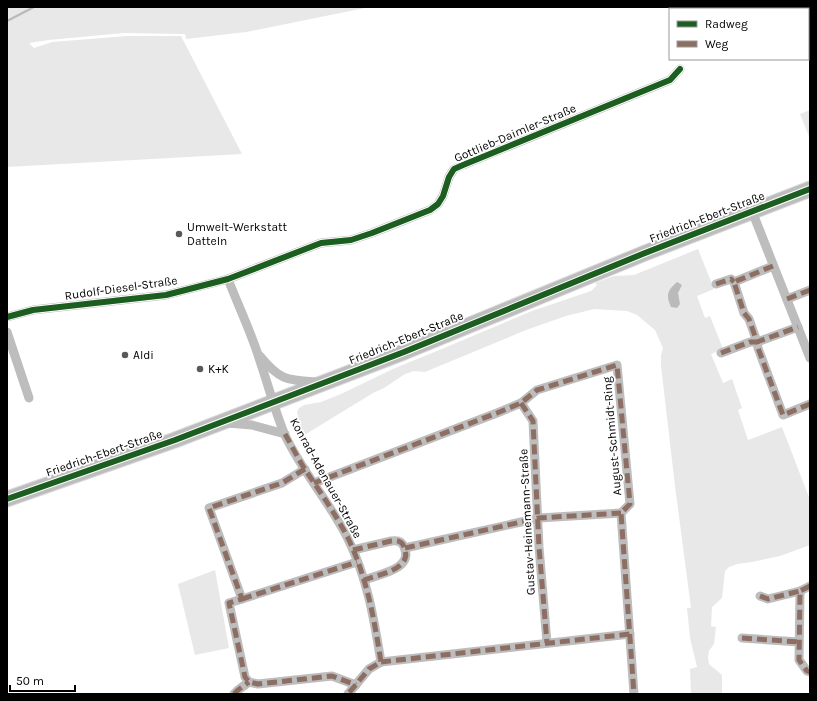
<svg xmlns="http://www.w3.org/2000/svg" width="817" height="701" viewBox="0 0 817 701" font-family="Karla,sans-serif">
<style>
.green{fill:#e8e8e8}
.water{fill:#bababa}
.lines{fill:none;stroke-linecap:round;stroke-linejoin:round}
.stream{stroke:#bababa;stroke-width:2.5}
.primary-casing{stroke:#dbdbdb;stroke-width:17}
.street{stroke:#bdbdbd;stroke-width:9}
.primary{stroke:#bdbdbd;stroke-width:15}
.quiet{stroke:#8d6e63;stroke-width:5;stroke-dasharray:10 5;stroke-linecap:butt}
.cycleway-casing{stroke:#fff;stroke-width:8}
.cycleway{stroke:#1b5e20;stroke-width:6}
.poi-dot{fill:#595959;stroke:#fff;stroke-width:1.5}
.labels{text-anchor:middle;dominant-baseline:central;stroke-width:3.5;stroke-linejoin:round;paint-order:stroke}
.street-label{font-size:12px;fill:#000;stroke:#fff}
.poi-label{font-size:12px;fill:#000;stroke:#fff;text-anchor:start}
</style>
<rect width="100%" height="100%" fill="#fff"/>
<!-- green -->
<g class="green">
<polygon points="7,7 370,7 246,32 186,39 185,34 124,33 49,40 29,43 34,48 52,42 127,36 181,36 242,154 7,167"/>
<polygon points="810,110 810,139 800,114"/>
<polygon points="698,249 714,289 697,296 705,318 710,316 723,349 711,354 723,383 732,379 742,408 738,410 748,440 782,427 810,500 810,545 780,556 752,562 737,564 729,567 725,571 722,598 712,607 711,626 716,627 714,644 709,651 708,658 709,664 722,675 722,694 691,694 690,669 697,667 690,638 687,608 691,608 675,486 661,366 661,355 663,348 655,330 637,315 627,311 594,309 566,316 526,330 425,372 414,371 405,374 384,388 373,393 306,434 302,433 297,412 299,408 304,405 321,402 341,394 395,368 437,351 532,311 591,291 597,285 595,283 614,276 634,275"/>
<polygon points="215,570 229,648 195,655 178,584"/>
</g>
<!-- water -->
<path class="water" d="M 677,282 L 682,285 L 678,293 L 680,304 L 677,308 L 671,307 C 666,295 667,291 677,282 Z"/>
<g class="lines">
<!-- stream -->
<polyline class="stream" points="7,21 34,7"/>
<!-- primary casing -->
<g class="primary-casing">
<polyline id="primary" points="7,499 175,440 404,352 645,253 810,189"/>
</g>
<!-- street -->
<g class="street">
<polyline points="752,211 810,358"/>
<polyline points="773,266 734,282 744,313 749,319 757,342 798,327"/>
<path d="M 228,279 C 238,305 250,330 258,355 C 267,381 274,408 284,433 C 300,469 329,501 347,537 C 367,576 374,619 381,662 L 369,669 L 348,694"/>
<polyline points="716,284 731,279 734,282"/>
<polyline points="787,299 810,290"/>
<polyline points="7,317 33,310 166,295 228,279 321,243 351,240 372,233 430,210 438,204 443,196 449,177 454,169 463,165 670,80 680,69"/>
<polyline points="7,332 29,398"/>
<polyline points="721,353 750,342 757,342 758,348 783,415 810,404"/>
<path d="M 260,356 C 280,381 288,380 318,382"/>
<polyline points="521,403 533,421 539,547 547,643"/>
<polyline points="227,423 252,425 285,434"/>
<polyline points="305,469 282,483 209,508 242,599 229,603 245,677 249,682 258,684 332,676 356,685"/>
<polyline points="314,483 497,413 521,403 537,390 617,365 630,504 621,513 634,694"/>
<polyline points="405,548 539,518 621,513"/>
<path d="M 353,550 L 391,541 C 397,540 402,541 404,547 C 414,569 380,574 364,580"/>
<polyline points="810,586 800,591 799,660 807,671 810,672"/>
<polyline points="760,596 768,599 800,591"/>
<polyline points="242,599 357,562"/>
<polyline points="742,638 799,642"/>
<polyline points="381,662 630,634"/>
<polyline points="234,694 238,690 249,682"/>
</g>
<!-- primary -->
<use href="#primary" class="primary"/>
<!-- quiet -->
<g class="quiet">
<polyline points="773,266 734,282 744,313 749,319 757,342 798,327"/>
<polyline points="716,284 731,279 734,282"/>
<polyline points="787,299 810,290"/>
<polyline points="721,353 750,342 757,342 758,348 783,415 810,404"/>
<polyline points="521,403 533,421 539,547 547,643"/>
<path d="M 285,434 C 292,446 298,459 306,471 C 321,493 336,515 348,538 C 367,578 374,618 381,662 L 369,669 L 348,694"/>
<polyline points="305,469 282,483 209,508 242,599 229,603 245,677 249,682 258,684 332,676 356,685"/>
<polyline points="314,483 497,413 521,403 537,390 617,365 630,504 621,513 634,694"/>
<polyline points="405,548 539,518 621,513"/>
<path d="M 353,550 L 391,541 C 397,540 402,541 404,547 C 414,569 380,574 364,580"/>
<polyline points="810,586 800,591 799,660 807,671 810,672"/>
<polyline points="760,596 768,599 800,591"/>
<polyline points="242,599 357,562"/>
<polyline points="742,638 799,642"/>
<polyline points="381,662 630,634"/>
<polyline points="234,694 238,690 249,682"/>
</g>
<!-- cycleway casing -->
<g class="cycleway-casing">
<g id="cycleway">
<polyline points="7,317 33,310 166,295 228,279 321,243 351,240 372,233 430,210 438,204 443,196 449,177 454,169 463,165 670,80 680,69"/>
<polyline points="7,499 175,440 404,352 645,253 810,189"/>
</g>
</g>
<!-- cycleway -->
<use href="#cycleway" class="cycleway"/>
</g>
<!-- markers -->
<g class="poi-dot">
<circle cx="179" cy="234" r="4"/>
<circle cx="125" cy="355" r="4"/>
<circle cx="200" cy="369" r="4"/>
</g>
<g class="labels">
<!-- street labels -->
<g class="street-label">
<text transform="translate(515 133) rotate(-23)">Gottlieb-Daimler-Straße</text>
<text transform="translate(707 217) rotate(-21)">Friedrich-Ebert-Straße</text>
<text transform="translate(121 288) rotate(-8)">Rudolf-Diesel-Straße</text>
<text transform="translate(406 338) rotate(-22)">Friedrich-Ebert-Straße</text>
<text transform="translate(612 436) rotate(-95)">August-Schmidt-Ring</text>
<text transform="translate(104 453) rotate(-19)">Friedrich-Ebert-Straße</text>
<text transform="translate(326 478) rotate(61)">Konrad-Adenauer-Straße</text>
<text transform="translate(527 522) rotate(-93)">Gustav-Heinemann-Straße</text>
</g>
<!-- poi labels -->
<g class="poi-label">
<text x="187" y="227">Umwelt-Werkstatt<tspan x="187" dy="14">Datteln</tspan></text>
<text x="133" y="355">Aldi</text>
<text x="208" y="369">K+K</text>
</g>
</g>
<!-- border -->
<rect width="817" height="701" fill="none" stroke="#000000" stroke-width="16"/>
<!-- legend -->
<rect x="669" y="8" width="140" height="52" fill="#ffffff" stroke="#999999"/>
<rect x="677" y="21" width="20" height="6" fill="#1b5e20" stroke="#999999"/>
<text x="705" y="28" font-size="12" fill="#000000">Radweg</text>
<rect x="677" y="41" width="20" height="6" fill="#8d6e63" stroke="#999999"/>
<text x="705" y="48" font-size="12" fill="#000000">Weg</text>
<!-- scale -->
<path d="M10 685v6h65v-6" fill="none" stroke="#000000" stroke-width="2"/>
<text x="16" y="685" font-size="12" fill="#000000" stroke="#ffffff" stroke-width="3" paint-order="stroke">50 m</text>
</svg>
